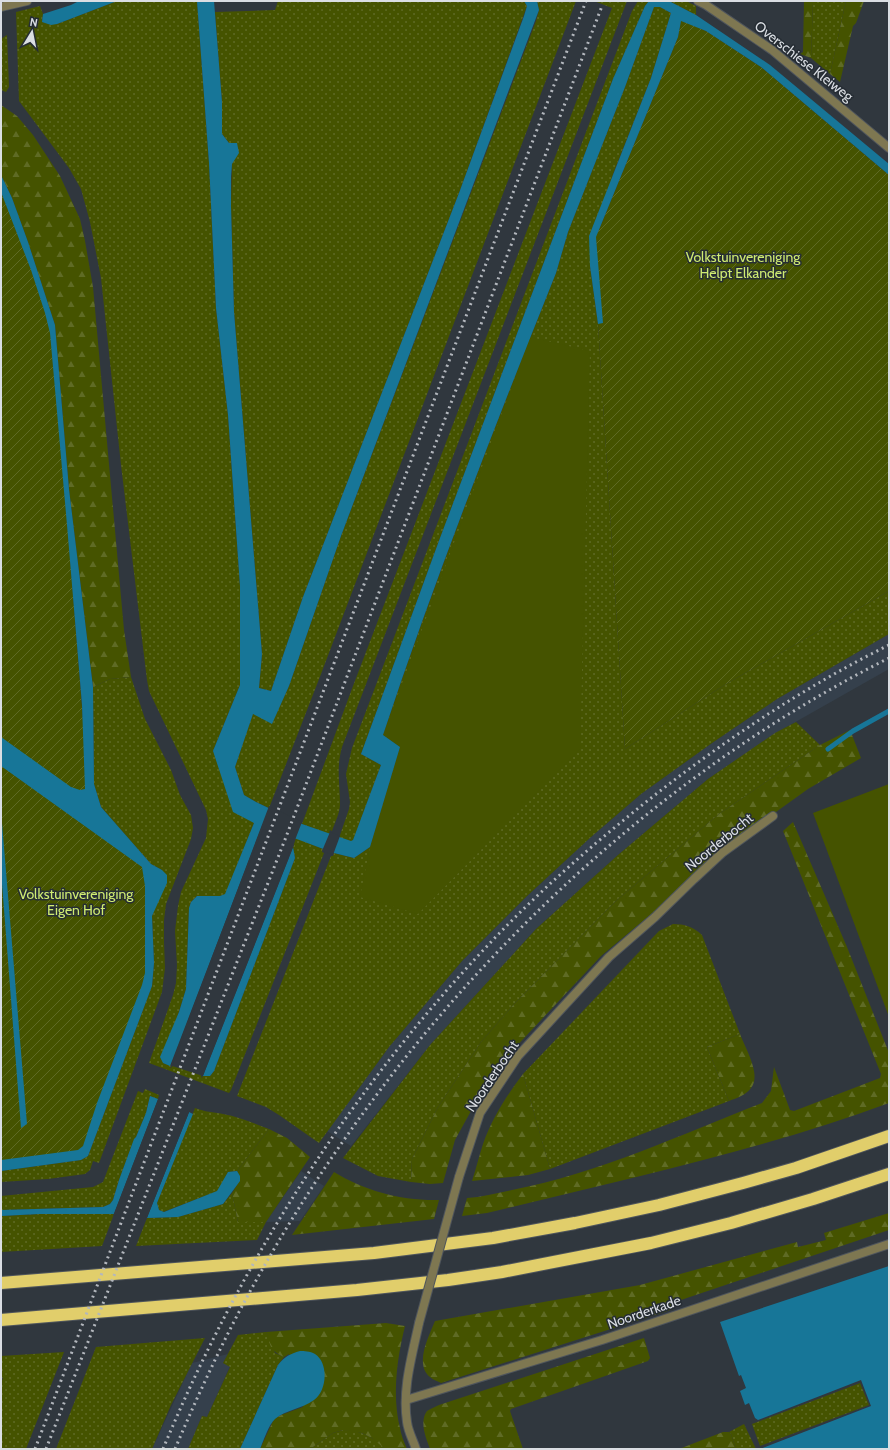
<svg xmlns="http://www.w3.org/2000/svg" width="890" height="1450" viewBox="0 0 890 1450" font-family="Cabin,sans-serif">
<style>
.built{fill:#35404c}
.grass{fill:url(#grass-dots)}
.forest{fill:url(#forest-firs)}
.garden{fill:url(#garden-furrows)}
.pitch{fill:#455300}
.water{fill:#177698}
.pier{fill:#30373e}
.lines{fill:none;stroke-linecap:round;stroke-linejoin:round}
.stream{stroke:#177698;stroke-width:5}
.minor-casing{stroke:#4f555c;stroke-width:10}
.motorway-casing{stroke:#4f555c;stroke-width:14}
.minor{stroke:#7e7751;stroke-width:8}
.motorway{stroke:#e1ce6b;stroke-width:12}
.rail{stroke:#b3b7bd;stroke-width:3;stroke-dasharray:2 4;stroke-linecap:butt}
.minor-bridge-casing{stroke:#4f555c;stroke-width:10;stroke-linecap:butt}
.minor-bridge{stroke:#7e7751;stroke-width:8}
.labels{text-anchor:middle;dominant-baseline:central;stroke-width:3;stroke-linejoin:round;paint-order:stroke}
.street-label{font-size:14px;fill:#dadee3;stroke:#262d34}
.park-label{font-size:14px;fill:#cfeb71;stroke:#262d34}
</style>
<defs>
<pattern id="grass-dots" width="8" height="8" patternUnits="userSpaceOnUse"><rect width="8" height="8" fill="#455300"/><path d="M2 2h.1M6 6h.1" fill="none" stroke="#5f6b25" stroke-width="1.8" stroke-linecap="round"/></pattern>
<pattern id="forest-firs" width="22" height="20" patternUnits="userSpaceOnUse"><rect width="22" height="20" fill="#455300"/><path d="M5 1l3.5 6h-7zM16 11l3.5 6h-7z" fill="#5f6b25"/></pattern>
<pattern id="garden-furrows" width="10" height="10" patternUnits="userSpaceOnUse"><rect width="10" height="10" fill="#455300"/><path d="M-1 1l2-2M0 10L10 0M9 11l2-2" fill="none" stroke="#5f6b25"/></pattern>
</defs>
<rect width="100%" height="100%" fill="#30373e"/>
<!-- built -->
<g class="built">
<polygon points="889,634 889,669 776,733 708,779 618,855 536,929 430,1045 351,1146 327,1131 389,1047 462,961 527,896 591,837 641,794 712,743 777,699"/>
<polygon points="301,1171 324,1186 300,1221 266,1222"/>
<polygon points="228,1354 223,1363 230,1366 207,1417 202,1416 188,1449 152,1449 192,1363"/>
</g>
<!-- grass -->
<g class="grass">
<polygon points="117,1 197,1 209,163 216,308 228,415 240,586 240,685 213,751 254,823 225,895 220,896 197,896 191,902 189,908 186,989 163,1063 203,1076 210,1076 214,1071 295,858 293,847 296,838 323,849 322,852 324,853 231,1090 229,1093 149,1063 173,995 176,983 177,965 175,931 178,906 181,892 206,838 208,819 206,810 149,691 147,680 121,465 101,278 90,222 81,189 69,168 19,101 16,12 40,6 43,14 42,22 57,24"/>
<polygon points="278,1 524,1 527,6 459,193 303,597 271,691 259,688 262,654 234,312 231,206 232,164 229,143 222,134 222,102 215,12 275,10"/>
<polygon points="537,1 576,1 321,674 269,808 256,802 244,795 235,767 253,713 272,723 289,686 341,536 536,21 539,10"/>
<path d="M 594,1 L 627,1 L 342,747 C 336,769 340,782 340,804 C 340,813 335,822 332,831 L 330,830 L 329,834 L 302,824 L 353,686 L 612,8 Z"/>
<polygon points="638,1 649,1 645,6 613,79 440,538 361,754 381,765 353,841 351,841 339,838 349,809 350,802 346,774 352,748 632,11"/>
<polygon points="669,1 686,1 696,6 696,15"/>
<polygon points="813,1 846,1 830,74 811,58"/>
<path d="M 654,7 L 660,7 L 671,13 L 651,78 L 613,174 L 590,266 L 598,324 L 625,749 L 726,684 L 889,591 L 889,634 L 777,699 L 712,743 L 641,794 L 591,837 L 527,896 L 462,961 L 389,1047 L 319,1143 L 279,1115 L 266,1107 L 237,1096 L 331,856 L 333,856 L 334,853 L 354,858 L 370,847 L 400,747 L 383,735 C 435,579 495,426 556,273 L 568,232 L 625,87 Z"/>
<polygon points="7,35 9,87 6,92 1,90 1,39"/>
<polygon points="131,677 145,719 171,770 180,795 191,815 193,828 191,839 166,904 164,920 164,942 165,968 162,992 99,1163 93,1161 90,1170 85,1174 48,1179 1,1182 1,1171 81,1160 88,1156 152,986 154,963 152,916 162,870 151,864 101,807 94,784 93,687 110,679"/>
<polygon points="796,722 820,745 719,814 617,900 515,1003 481,1042 438,1107 412,1159 411,1182 378,1176 343,1158 430,1045 536,929 618,855 708,779 775,733"/>
<path d="M 673,924 C 684,924 694,927 702,935 L 740,1034 L 707,1047 L 729,1101 L 550,1169 L 523,1074 L 659,931 Z"/>
<polygon points="145,1089 159,1095 158,1099 150,1096 146,1113 136,1137 134,1140 119,1180 113,1200 110,1204 103,1207 1,1210 1,1196 93,1187 103,1182 138,1091 143,1093"/>
<path d="M 195,1108 C 205,1112 213,1112 223,1114 C 239,1117 254,1123 269,1129 L 237,1171 L 228,1172 L 218,1191 L 163,1212 L 159,1210 L 157,1203 Z"/>
<polygon points="232,1193 238,1222 266,1222 257,1240 136,1246 147,1218 178,1217 223,1204"/>
<polygon points="39,1214 114,1214 102,1246 1,1252 1,1216"/>
<polygon points="266,1332 275,1353 284,1357 278,1365 240,1449 188,1449 202,1416 207,1417 230,1367 223,1363 238,1335"/>
<polygon points="205,1338 171,1405 152,1449 56,1449 96,1347"/>
<polygon points="64,1352 26,1449 1,1449 1,1383 3,1378 1,1377 1,1356"/>
<polygon points="860,1383 869,1405 760,1446 752,1424"/>
<polygon points="744,1424 756,1449 736,1449 731,1434 729,1432"/>
<path d="M 343,1430 C 359,1430 375,1437 385,1449 L 310,1449 L 333,1433 Z"/>
</g>
<!-- forest -->
<g class="forest">
<polygon points="804,1 813,1 811,58 800,54 803,52"/>
<polygon points="846,1 864,1 856,23 853,26 840,82 830,74"/>
<polygon points="1,105 17,116 33,135 60,176 80,219 85,241 93,287 124,630 131,677 110,679 93,687 69,489 55,325 28,242 12,198 1,175"/>
<polygon points="850,730 861,758 808,789 726,848 674,895 601,956 512,1051 488,1082 477,1100 455,1140 443,1183 430,1184 411,1182 412,1159 438,1107 481,1042 515,1003 617,900 719,814 820,745"/>
<path d="M 793,822 L 847,947 L 889,1053 L 889,1103 C 759,1151 622,1180 487,1213 L 462,1216 L 467,1198 C 482,1197 497,1193 512,1190 C 599,1173 680,1135 762,1103 L 771,1091 L 774,1067 L 790,1110 L 794,1111 L 880,1078 L 881,1074 L 783,831 Z"/>
<path d="M 740,1034 C 745,1048 762,1075 751,1088 C 746,1095 737,1098 729,1101 L 707,1047 Z"/>
<path d="M 523,1074 L 550,1169 L 528,1175 L 472,1181 C 476,1169 479,1156 483,1144 C 492,1118 507,1095 523,1074 Z"/>
<path d="M 269,1129 L 287,1138 L 310,1157 L 266,1222 L 238,1222 L 232,1193 C 237,1185 242,1180 237,1171 Z"/>
<path d="M 334,1172 C 365,1191 402,1201 439,1200 L 434,1219 L 292,1235 Z"/>
<path d="M 889,1213 L 889,1230 L 672,1303 L 673,1309 L 661,1313 L 441,1383 C 438,1381 433,1380 430,1377 C 414,1364 429,1336 435,1321 L 640,1285 L 797,1242 L 798,1247 L 826,1240 L 824,1233 Z"/>
<path d="M 386,1323 L 405,1326 C 397,1359 392,1394 400,1428 C 401,1435 404,1442 407,1449 L 385,1449 L 372,1438 L 362,1433 L 343,1430 L 333,1433 L 310,1449 L 260,1449 L 274,1419 L 281,1415 L 303,1407 L 289,1354 L 284,1357 C 269,1350 271,1346 266,1332 Z"/>
<path d="M 644,1338 L 650,1358 L 648,1361 L 511,1409 L 510,1411 L 523,1449 L 430,1449 C 426,1438 419,1422 427,1411 C 430,1409 435,1407 439,1405 Z"/>
<polygon points="723,1432 729,1432 731,1434 736,1449 679,1449"/>
</g>
<!-- garden -->
<g class="garden">
<polygon points="681,20 706,31 761,67 889,175 889,591 726,684 625,749 598,324 596,237 678,37"/>
<polygon points="1,182 52,327 90,809 155,873 150,911 149,976 85,1150 1,1165"/>
</g>
<!-- pitch -->
<g class="pitch">
<polygon points="530,337 590,351 580,749 418,914 360,897 370,847 400,747 383,735"/>
<polygon points="889,784 889,1017 813,813"/>
</g>
<!-- water -->
<g class="water">
<polygon points="79,1 117,1 57,24 51,25 42,22 43,14 71,5"/>
<path d="M 197,1 L 214,1 L 222,102 L 222,134 L 229,143 L 237,143 L 239,153 L 232,164 L 231,177 L 231,206 L 234,312 L 262,654 L 259,688 L 271,691 L 303,597 L 459,193 L 524,16 L 527,6 L 524,1 L 537,1 L 539,10 L 341,536 L 289,686 L 272,724 L 253,714 L 235,767 L 244,795 L 256,802 L 302,824 L 351,841 L 353,840 L 381,765 L 361,754 L 440,538 L 613,79 L 645,6 L 649,1 L 669,1 L 696,15 L 770,65 L 889,164 L 889,175 L 761,67 L 706,31 L 681,21 L 678,37 L 596,237 L 603,323 L 598,324 L 590,266 L 589,236 L 651,78 L 671,13 L 660,7 L 654,7 L 625,87 L 568,232 L 556,273 C 495,426 435,578 383,735 L 400,747 L 370,847 L 354,858 L 334,853 L 262,826 L 170,1066 L 163,1063 L 160,1057 L 179,1012 L 186,989 L 189,908 L 191,902 L 197,896 L 220,896 L 225,894 L 254,823 L 233,812 L 213,751 L 240,685 L 240,586 L 228,415 L 216,308 L 209,163 Z"/>
<polygon points="1,175 12,198 28,242 55,325 69,489 93,687 94,784 101,807 151,864 162,870 167,875 167,883 152,916 154,963 152,986 88,1156 81,1160 1,1171 1,1160 78,1150 83,1146 97,1103 142,985 145,973 145,886 142,867 1,766 1,737 71,787 80,790 85,789 82,705 67,525 50,333 45,313 31,270 1,192"/>
<polygon points="1,811 27,1124 21,1128 1,871"/>
<polygon points="293,847 295,858 214,1071 210,1076 203,1076"/>
<polygon points="150,1096 158,1099 114,1214 39,1214 1,1216 1,1210 103,1207 110,1204 113,1200 119,1180 134,1139 136,1137 146,1113"/>
<polygon points="189,1112 193,1114 157,1203 159,1210 164,1212 217,1191 228,1172 237,1171 240,1176 240,1181 223,1204 178,1217 147,1218"/>
<polygon points="889,1266 889,1449 760,1449 871,1406 861,1380 758,1420 755,1418 749,1403 745,1405 740,1391 746,1388 741,1375 739,1376 720,1322"/>
<path d="M 300,1351 C 304,1351 310,1351 315,1354 C 329,1363 327,1391 314,1400 C 302,1409 285,1410 275,1419 C 269,1424 263,1442 260,1449 L 240,1449 L 278,1365 C 285,1356 290,1354 300,1351 Z"/>
</g>
<!-- pier -->
<g class="pier">
<polygon points="269,806 302,822 295,840 263,829 172,1067 170,1068"/>
<polygon points="330,832 340,836 333,855 322,851"/>
<polygon points="292,845 294,845 202,1078 201,1076"/>
<polygon points="159,1097 160,1100 116,1215 113,1216"/>
<polygon points="188,1110 190,1110 146,1220 145,1217"/>
</g>
<g class="lines">
<!-- stream -->
<polyline class="stream" points="828,749 853,731 889,711"/>
<!-- minor casing -->
<g class="minor-casing">
<g id="minor">
<polyline points="698,1 706,5 772,50 889,148"/>
<polyline points="1,7 27,1"/>
<polyline points="459,1177 480,1113 518,1056 609,957 655,917 694,879 722,853 773,816"/>
<polyline points="406,1400 602,1340 889,1244"/>
<path d="M 416,1449 C 413,1440 408,1431 407,1422 C 402,1389 412,1356 419,1323"/>
</g>
</g>
<!-- motorway casing -->
<g class="motorway-casing">
<g id="motorway">
<polyline points="1,1283 374,1253 493,1238 575,1223 659,1205 743,1183 796,1168 889,1136"/>
<polyline points="1,1320 357,1290 448,1280 502,1272 651,1243 731,1223 813,1199 889,1174"/>
</g>
</g>
<!-- minor -->
<use href="#minor" class="minor"/>
<!-- motorway -->
<use href="#motorway" class="motorway"/>
<!-- rail -->
<g class="rail">
<polyline points="35,1449 586,1"/>
<polyline points="46,1449 286,837 602,6"/>
<path d="M 163,1449 C 240,1263 351,1089 490,943 C 542,888 600,838 660,791 C 731,736 808,685 889,645"/>
<path d="M 175,1449 C 200,1390 227,1332 258,1277 C 403,1018 623,792 889,658"/>
</g>
<!-- minor-bridge casing -->
<g class="minor-bridge-casing">
<polyline id="minor-bridge" points="419,1323 459,1177"/>
</g>
<!-- minor-bridge -->
<use href="#minor-bridge" class="minor-bridge"/>
</g>
<g class="labels">
<!-- street labels -->
<g class="street-label">
<text transform="translate(804 61) rotate(38)">Overschiese Kleiweg</text>
<text transform="translate(719 842) rotate(-39)">Noorderbocht</text>
<text transform="translate(492 1076) rotate(-56)">Noorderbocht</text>
<text transform="translate(644 1312) rotate(-19)">Noorderkade</text>
</g>
<!-- park labels -->
<g class="park-label">
<text x="743" y="257">Volkstuinvereniging<tspan x="743" dy="16">Helpt Elkander</tspan></text>
<text x="76" y="894">Volkstuinvereniging<tspan x="76" dy="16">Eigen Hof</tspan></text>
</g>
</g>
<!-- border -->
<rect width="890" height="1450" fill="none" stroke="#dadee3" stroke-width="4"/>
<!-- north arrow -->
<g transform="translate(32 32) rotate(10)" stroke="#262d34" stroke-width="3" paint-order="stroke">
<path d="M0-3L7 15L0 10L-7 15Z" fill="#dadee3"/>
<text y="-6" font-size="11" font-weight="bold" text-anchor="middle" fill="#dadee3">N</text>
</g>
</svg>
